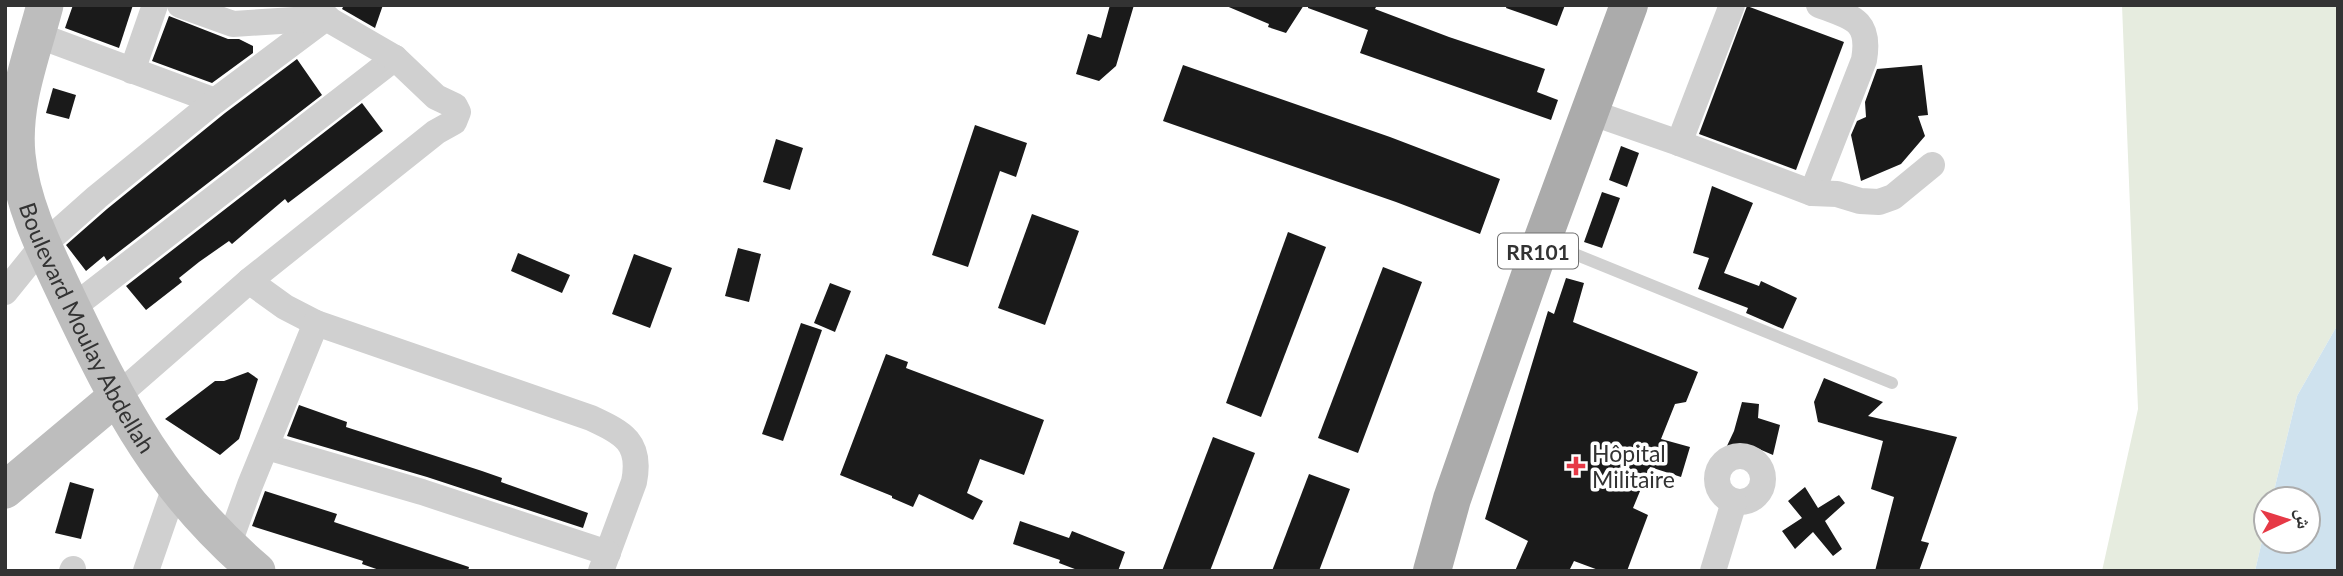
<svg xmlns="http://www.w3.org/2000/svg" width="2343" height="576" viewBox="0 0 2343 576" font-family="Lato,'Noto Naskh Arabic',sans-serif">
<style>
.green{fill:#e6ecdf}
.water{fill:#cfe2ee}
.building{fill:#1a1a1a}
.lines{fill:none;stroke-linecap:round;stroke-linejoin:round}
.service{stroke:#d0d0d0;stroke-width:12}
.minor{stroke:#d0d0d0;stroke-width:26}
.secondary{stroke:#bdbdbd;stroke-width:37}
.primary{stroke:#ababab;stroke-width:38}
.poi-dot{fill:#e63946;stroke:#fff;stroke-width:2.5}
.labels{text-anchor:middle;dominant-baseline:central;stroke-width:7;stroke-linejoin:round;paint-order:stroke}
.shield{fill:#fff;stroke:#707070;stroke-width:2}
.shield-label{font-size:21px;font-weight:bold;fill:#333}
.street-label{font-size:23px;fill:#333;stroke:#fff}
.poi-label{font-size:23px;fill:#333;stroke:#fff;text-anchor:start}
</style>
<rect width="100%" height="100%" fill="#fff"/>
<!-- green -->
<polygon class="green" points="2122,5 2338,5 2338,324 2297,396 2272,499 2266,499 2266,524 2255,571 2102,571 2138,409"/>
<!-- water -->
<polygon class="water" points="2338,324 2338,571 2255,571 2266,524 2266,541 2308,541 2308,499 2272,499 2297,396"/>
<!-- building -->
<g class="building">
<polygon points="73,5 133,5 119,48 65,28"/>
<polygon points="344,5 383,5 375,28 342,9"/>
<polygon points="1110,5 1134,5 1116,66 1099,81 1076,74 1088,34 1101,38"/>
<polygon points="1224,5 1304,5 1286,33 1268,27 1269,24"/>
<polygon points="1308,5 1377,5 1375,9 1449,37 1545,69 1537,92 1558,100 1551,120 1360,53 1368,30 1308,8"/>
<polygon points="1507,5 1565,5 1557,26 1506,8"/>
<polygon points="1747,6 1844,42 1796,170 1699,134"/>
<polygon points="169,16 228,39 239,39 253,46 253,53 212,83 152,61"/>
<polygon points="297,59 322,95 107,261 104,256 86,271 66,245 107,209 225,113"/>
<polygon points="1183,65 1390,137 1500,179 1480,234 1396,202 1163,121"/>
<polygon points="1922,65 1928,115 1918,116 1925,136 1901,164 1861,181 1851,135 1857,121 1866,117 1865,102 1877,69"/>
<polygon points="53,88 76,95 69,119 46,113"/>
<polygon points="362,103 383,131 288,203 285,199 232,244 229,241 199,262 179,278 182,282 146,310 126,286"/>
<polygon points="975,125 1027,143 1016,177 1000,171 968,267 932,255"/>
<polygon points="776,139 803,148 790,190 763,182"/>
<polygon points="1621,146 1639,153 1627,187 1609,180"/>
<polygon points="1712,186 1753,203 1724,273 1759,286 1761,281 1797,298 1783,329 1746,313 1748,308 1698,289 1709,258 1693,253"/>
<polygon points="1602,192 1620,198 1602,248 1584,242"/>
<polygon points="1032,214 1079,231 1045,325 998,308"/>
<polygon points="1288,232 1326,247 1261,417 1226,403"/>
<polygon points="738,248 761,254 749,302 725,296"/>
<polygon points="518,253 570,275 562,293 511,271"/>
<polygon points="634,254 672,268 650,328 612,314"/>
<polygon points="1383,267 1422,282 1358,453 1318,438"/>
<polygon points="1566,278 1584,283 1573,322 1698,372 1686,402 1675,404 1661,439 1690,447 1681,477 1650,467 1633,508 1648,515 1627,571 1601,571 1574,561 1569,571 1515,571 1528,541 1485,519 1548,311 1554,314"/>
<polygon points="830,283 851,291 835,332 814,323"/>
<polygon points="801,323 822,330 783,441 762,434"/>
<polygon points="886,354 908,362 906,368 1044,420 1024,475 980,459 967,493 983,501 973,520 919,494 913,507 892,498 892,496 840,475"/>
<polygon points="248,372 258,379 239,439 220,455 165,419 215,381 224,381"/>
<polygon points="1824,378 1883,402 1868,416 1957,437 1921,541 1929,543 1919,571 1875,571 1894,497 1871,489 1883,441 1818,422 1814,402"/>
<polygon points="1742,402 1759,404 1758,418 1780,425 1773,455 1752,446 1744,452 1726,448 1734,431"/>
<polygon points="299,405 347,422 346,427 482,471 502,478 501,482 588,513 583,528 427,477 287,436"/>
<polygon points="1213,437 1255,453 1210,571 1162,571"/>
<polygon points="1309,474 1350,489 1319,571 1272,571"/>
<polygon points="70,482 94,489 81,539 55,533"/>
<polygon points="1805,487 1818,508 1839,495 1845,503 1825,521 1842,549 1833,556 1813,532 1795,549 1782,531 1802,518 1788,501"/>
<polygon points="265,491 337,514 334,522 469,567 468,571 382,571 362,564 363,561 252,526"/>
<polygon points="1020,521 1069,538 1072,531 1125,552 1118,571 1080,571 1059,563 1060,560 1013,544"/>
</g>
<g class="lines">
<!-- service -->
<polyline class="service" points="1545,242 1892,383"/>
<!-- minor -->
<g class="minor">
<polyline points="37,35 215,101"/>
<polyline points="132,71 155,5"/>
<path d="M 1590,112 L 1679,143 L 1812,193 L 1864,60 C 1871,20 1852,17 1819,5"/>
<polyline points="1679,143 1732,5"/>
<polyline points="1812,193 1837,194 1860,201 1879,202 1893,197 1932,165"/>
<path d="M 249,281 L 285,307 L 316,323 L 591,418 C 623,433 642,442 634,482 L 601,571"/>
<polyline points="5,292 43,245 97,197 215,101 327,17"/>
<polyline points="72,308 395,58"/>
<polyline points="116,397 249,281 436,132 454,122 458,112 455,106 436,97 395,58 326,18 233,24 180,5"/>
<polyline points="267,447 422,492 608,553"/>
<circle cx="1740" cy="479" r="23"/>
<polyline points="228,546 250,485 316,323"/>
<polyline points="72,571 73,569"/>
<polyline points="146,571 175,487"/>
<polyline points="1713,571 1734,502"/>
</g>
<!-- secondary -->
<g class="secondary">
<path id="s1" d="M 45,5 C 32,55 12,103 17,155 C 22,206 47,254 68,299 C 121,410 162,490 257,571"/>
<polyline points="5,490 116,397"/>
</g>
<!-- primary -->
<polyline class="primary" points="1432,571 1452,499 1542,241 1629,5"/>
</g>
<!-- markers -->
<path class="poi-dot" d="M1572.5 455.5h7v7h7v7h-7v7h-7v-7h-7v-7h7z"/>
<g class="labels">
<!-- shield labels -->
<rect class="shield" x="1498" y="233.5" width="80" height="35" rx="5"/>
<g class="shield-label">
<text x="1538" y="251">RR101</text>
</g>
<!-- street labels -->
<g class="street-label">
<text stroke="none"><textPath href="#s1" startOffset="341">Boulevard Moulay Abdellah</textPath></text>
</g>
<!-- poi labels -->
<g class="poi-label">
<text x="1592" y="453">Hôpital<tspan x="1592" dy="26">Militaire</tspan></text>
</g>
</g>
<!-- border -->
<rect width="2343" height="576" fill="none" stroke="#333333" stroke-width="14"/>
<!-- north arrow -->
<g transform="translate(2287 520) rotate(86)"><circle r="33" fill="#ffffff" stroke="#adadad" stroke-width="2"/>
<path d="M0-5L12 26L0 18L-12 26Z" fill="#e63946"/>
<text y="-10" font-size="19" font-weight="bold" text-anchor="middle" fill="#333333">ش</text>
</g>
</svg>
